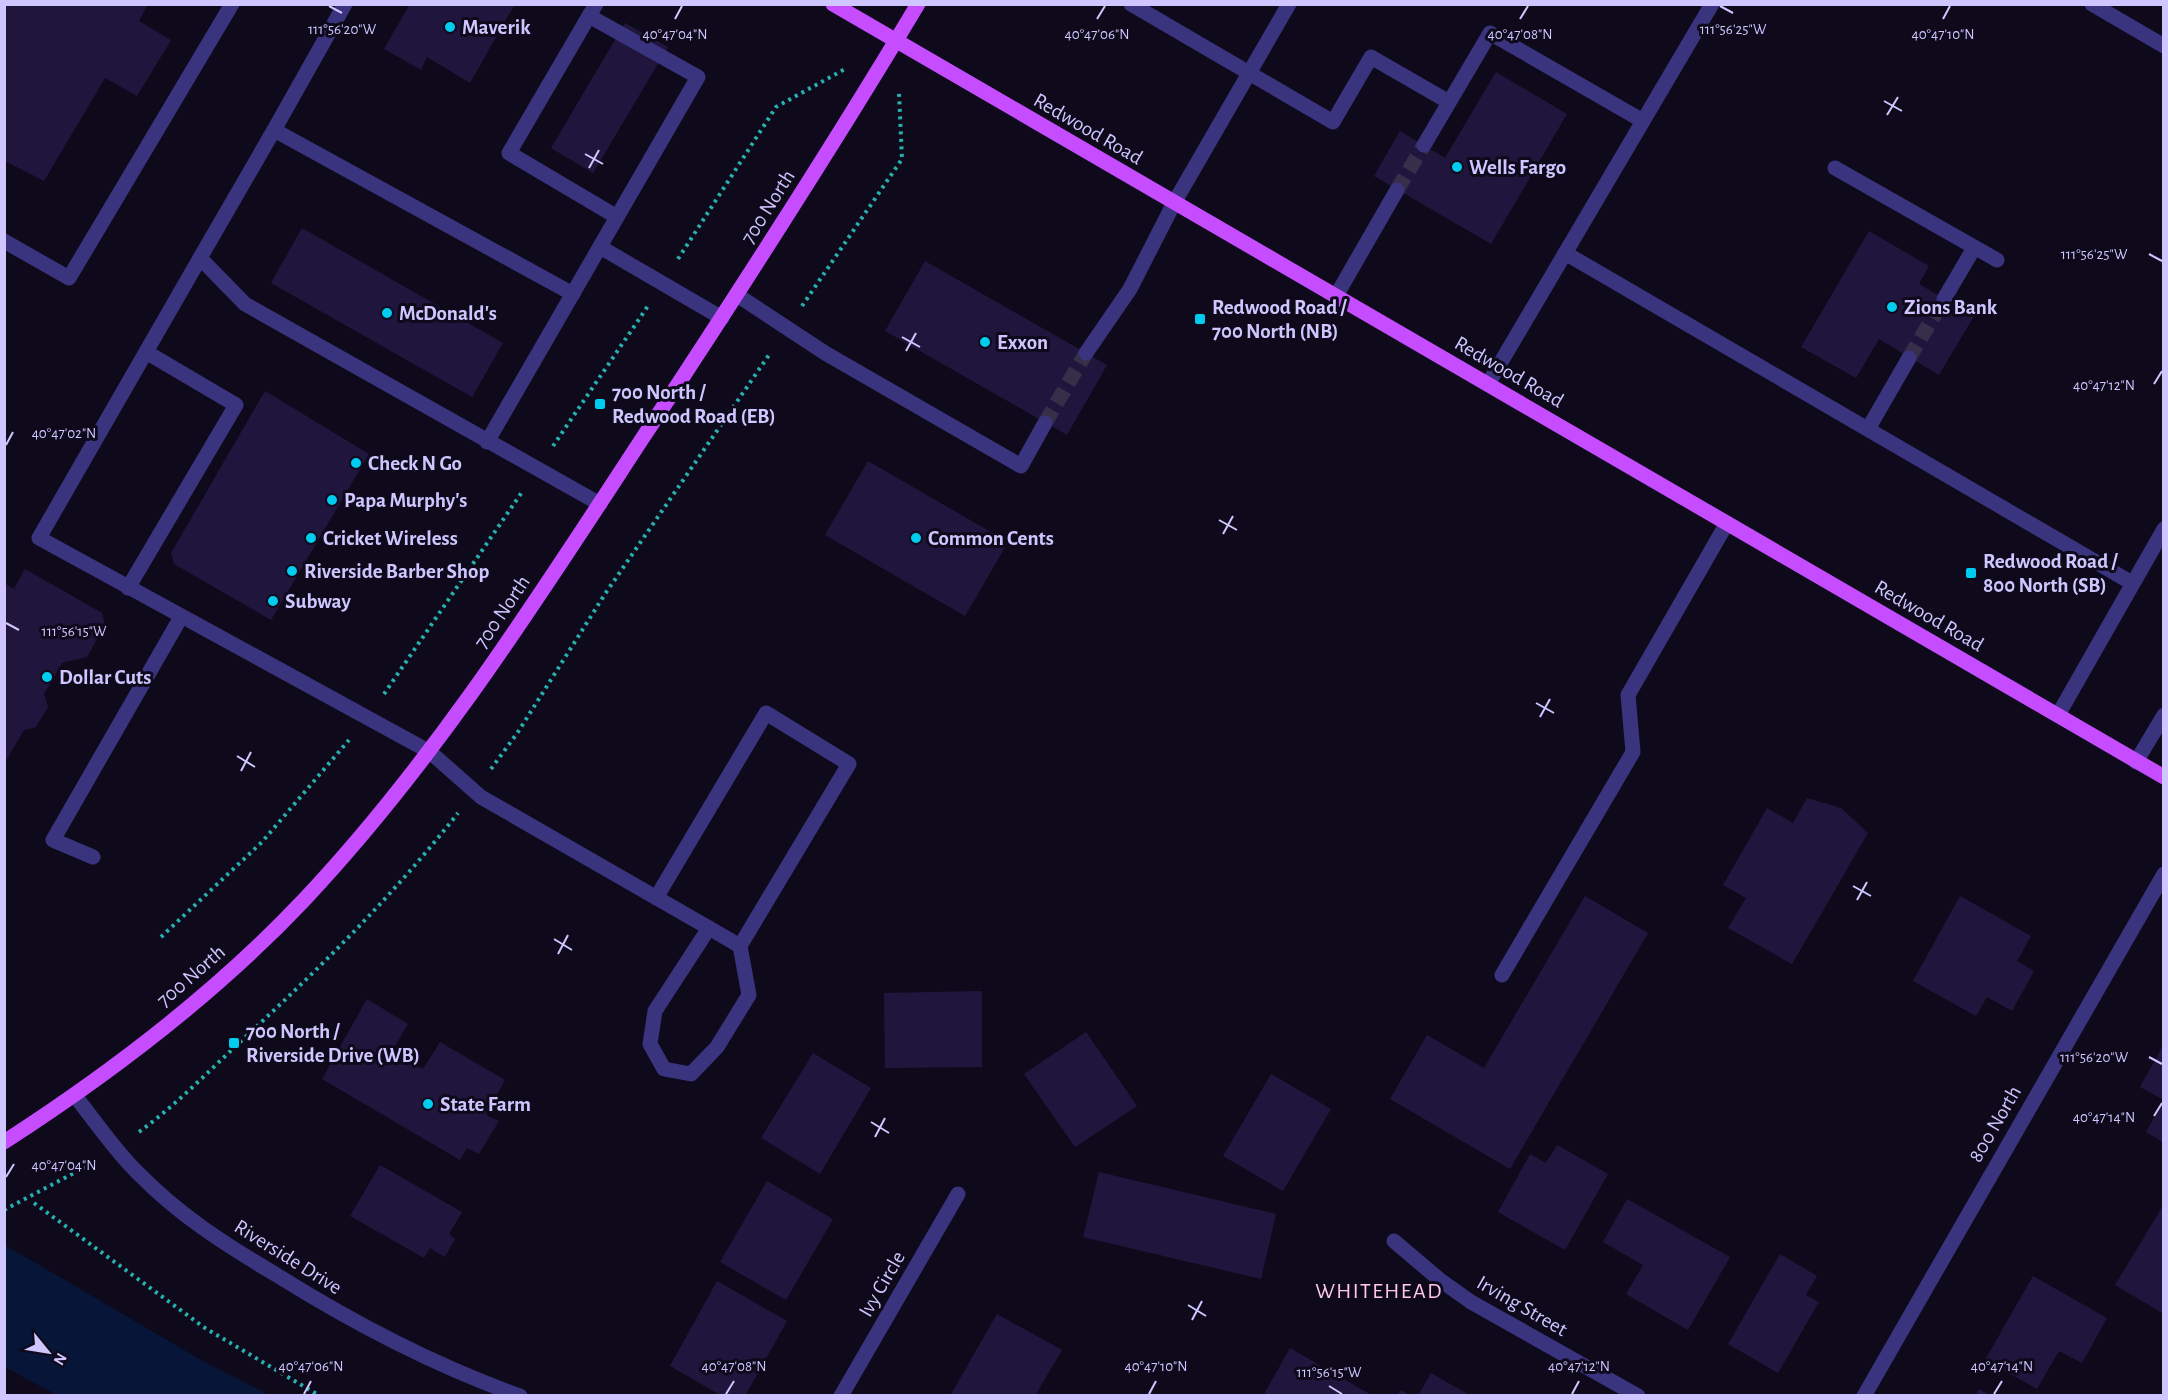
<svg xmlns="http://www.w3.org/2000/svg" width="2168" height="1400" viewBox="0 0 2168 1400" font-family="'Alegreya Sans',sans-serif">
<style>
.water{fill:#071638}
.building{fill:#20163d}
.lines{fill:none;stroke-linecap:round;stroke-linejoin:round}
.minor-tunnel{stroke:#352f49;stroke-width:15;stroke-dasharray:15 8;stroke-linecap:butt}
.path{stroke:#28b0ae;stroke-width:4;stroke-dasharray:3 4.5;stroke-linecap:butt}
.minor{stroke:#3a337d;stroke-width:15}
.major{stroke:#c54cff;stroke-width:15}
.ticks{fill:none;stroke:#cfc5ff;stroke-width:2}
.poi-dot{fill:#00ccf0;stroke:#0e0a1c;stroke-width:2}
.labels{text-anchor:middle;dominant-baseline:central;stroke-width:6;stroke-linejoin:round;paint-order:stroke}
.poi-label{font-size:21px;font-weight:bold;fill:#cfc5ff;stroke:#0e0a1c;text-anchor:start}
.street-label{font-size:21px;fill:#cfc5ff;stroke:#0e0a1c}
.neighbourhood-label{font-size:22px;letter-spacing:1.5px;fill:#ffc7e8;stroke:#0e0a1c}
.ticks-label{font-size:15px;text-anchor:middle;fill:#cfc5ff;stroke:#0e0a1c;stroke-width:6;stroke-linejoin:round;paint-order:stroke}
</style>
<rect width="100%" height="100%" fill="#0e0a1c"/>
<!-- water -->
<polygon class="water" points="5,1245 201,1360 269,1395 57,1395 5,1367"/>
<!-- building -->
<g class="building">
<polygon points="5,4 148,4 139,21 171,40 137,96 105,78 44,181 5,161"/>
<polygon points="410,4 515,4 470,83 427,57 421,70 384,49"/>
<polygon points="625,23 668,47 593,173 551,148"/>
<polygon points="1496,72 1567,114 1491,244 1374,176 1400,131 1445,158"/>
<polygon points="302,228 503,343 472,397 271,283"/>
<polygon points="1869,231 1929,266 1919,284 1974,316 1939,375 1879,339 1856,378 1801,347"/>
<polygon points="925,261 1107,365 1067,435 885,331"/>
<polygon points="265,391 369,454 271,620 174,564 171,553"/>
<polygon points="868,461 1008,542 965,616 825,535"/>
<polygon points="25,569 102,613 105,625 87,657 62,663 44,694 48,707 36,727 24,730 4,764 4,583 14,589"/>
<polygon points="1807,798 1841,808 1868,833 1792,964 1728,928 1746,898 1723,885 1767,808 1793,823"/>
<polygon points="1585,896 1648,933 1510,1169 1390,1099 1427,1035 1484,1068"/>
<polygon points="1960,896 2031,936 2017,961 2034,971 2012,1011 1987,997 1976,1016 1913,981"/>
<polygon points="982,991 982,1067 885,1068 884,993"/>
<polygon points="367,999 408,1024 392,1051 423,1069 440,1042 505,1080 486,1115 499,1121 479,1154 467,1148 460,1160 322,1079"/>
<polygon points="1086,1032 1137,1106 1075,1147 1024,1074"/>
<polygon points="2164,1044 2164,1100 2140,1087"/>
<polygon points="813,1053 871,1088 820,1174 761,1138"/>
<polygon points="1271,1074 1331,1109 1283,1191 1223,1156"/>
<polygon points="2164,1100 2164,1143 2146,1132"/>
<polygon points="1557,1145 1608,1174 1565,1250 1498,1212 1530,1154 1546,1163"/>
<polygon points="380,1165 462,1212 449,1234 455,1239 445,1257 430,1248 424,1258 350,1216"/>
<polygon points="1099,1172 1276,1214 1261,1279 1083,1237"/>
<polygon points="767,1181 833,1219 786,1300 720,1262"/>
<polygon points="1627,1199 1730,1257 1688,1330 1626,1294 1643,1265 1603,1242"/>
<polygon points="2164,1204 2164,1314 2115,1285"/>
<polygon points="1780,1254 1817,1276 1806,1295 1819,1302 1778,1373 1728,1344"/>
<polygon points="2033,1276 2107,1318 2082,1363 2059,1351 2037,1389 1985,1360"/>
<polygon points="717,1281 787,1321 745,1396 722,1396 670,1366"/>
<polygon points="997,1314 1062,1350 1035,1396 950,1396"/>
<polygon points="1290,1348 1373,1396 1263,1396"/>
<polygon points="1431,1373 1471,1396 1418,1396"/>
<polygon points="1979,1389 1991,1396 1975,1396"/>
<polygon points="1401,1390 1411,1396 1397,1396"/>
</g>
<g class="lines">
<!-- minor-tunnel -->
<g class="minor-tunnel">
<polyline points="1397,190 1424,145"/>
<polyline points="1909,358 1944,299"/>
<polyline points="1045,423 1086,353"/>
</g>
<!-- path -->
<g class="path">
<polyline points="678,259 776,107 845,69"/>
<polyline points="802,306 902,159 899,93"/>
<polyline points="553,446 648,306"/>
<polyline points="384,694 522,492"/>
<polyline points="491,769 518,732 605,594 771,352"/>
<polyline points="161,937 262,842 349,740"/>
<path d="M 139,1132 C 176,1105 208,1072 241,1041 C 319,969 392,897 458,813"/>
<polyline points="34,1203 205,1328 320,1396"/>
<polyline points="4,1210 93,1163"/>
</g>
<!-- minor -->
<g class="minor">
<polyline points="345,4 274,130 573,294"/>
<polyline points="596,4 509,153 617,217"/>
<polyline points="1131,4 1333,122 1371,57 1449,102"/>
<polyline points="2092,4 2164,46"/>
<polyline points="274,130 200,258 245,304 600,504"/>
<polyline points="1424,145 1490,33 1643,121"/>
<polyline points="1835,168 1997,260"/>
<polyline points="4,241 69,278 232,4"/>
<polyline points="600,247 722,318"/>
<polyline points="1565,253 2132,583"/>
<polyline points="200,258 39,538 430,752 481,797 709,928 740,946 849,764 766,713 656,898"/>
<polyline points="737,295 825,353 1021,466 1045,423"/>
<polyline points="1336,296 1397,190"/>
<polyline points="1944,299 1974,248"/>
<polyline points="1086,353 1130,289 1174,203 1289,4"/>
<polyline points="1488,384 1712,4"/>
<polyline points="1868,429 1909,358"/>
<polyline points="487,442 698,77 589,16"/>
<polyline points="128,588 236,405 146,352"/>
<polyline points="2058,715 2164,529"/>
<polyline points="2136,762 2164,715"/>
<polyline points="93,857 53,840 181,617"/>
<polyline points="709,928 655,1011 650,1044 664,1069 691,1074 717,1047 749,995 740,946"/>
<polyline points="1502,975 1633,752 1628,695 1727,523"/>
<path d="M 75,1096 C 96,1122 115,1151 139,1174 C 179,1215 226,1245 275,1274 C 353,1323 433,1365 520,1396"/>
<polyline points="1394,1241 1440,1280 1471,1302 1638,1396"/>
<polyline points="841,1396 958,1194"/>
<polyline points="1864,1396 2164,874"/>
</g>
<!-- major -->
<g class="major">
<polyline points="833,4 2164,777"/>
<path d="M 4,1142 C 111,1073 215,994 303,901 C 434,762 536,601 640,442 C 735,298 829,153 918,4"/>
</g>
</g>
<!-- ticks -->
<path class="ticks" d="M 329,6 L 342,13M 1720,6 L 1733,13M 675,19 L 682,6M 1097,19 L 1105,6M 1520,19 L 1528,6M 1943,19 L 1950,6M 1884,101 L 1902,111M 1887,115 L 1898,97M 585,154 L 603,164M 589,168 L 599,150M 2149,254 L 2162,261M 902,337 L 920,347M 906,351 L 916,333M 2154,384 L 2162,371M 6,445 L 13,432M 1219,520 L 1237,530M 1223,534 L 1233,516M 6,623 L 19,630M 1536,703 L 1554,713M 1540,717 L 1550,699M 237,756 L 255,767M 241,771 L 251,752M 1853,886 L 1871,896M 1857,900 L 1867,882M 554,939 L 572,950M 558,954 L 568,935M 2149,1057 L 2162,1064M 2154,1116 L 2162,1103M 871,1122 L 889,1133M 875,1137 L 885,1118M 6,1177 L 14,1164M 1188,1305 L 1206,1316M 1192,1320 L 1202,1301M 1329,1386 L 1342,1394M 304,1394 L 311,1381M 726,1394 L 734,1381M 1149,1394 L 1156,1381M 1572,1394 L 1579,1381M 1994,1394 L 2002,1381"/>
<!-- markers -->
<g class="poi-dot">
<circle cx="450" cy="27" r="6"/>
<circle cx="1457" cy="167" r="6"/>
<circle cx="1892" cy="307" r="6"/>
<circle cx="387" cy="313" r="6"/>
<rect x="1194" y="313" width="12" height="12" rx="3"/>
<circle cx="985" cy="342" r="6"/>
<rect x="594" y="398" width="12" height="12" rx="3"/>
<circle cx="356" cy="463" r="6"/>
<circle cx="332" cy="500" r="6"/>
<circle cx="311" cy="538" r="6"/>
<circle cx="916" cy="538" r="6"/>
<circle cx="292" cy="571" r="6"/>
<rect x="1965" y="567" width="12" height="12" rx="3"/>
<circle cx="273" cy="601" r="6"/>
<circle cx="47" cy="677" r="6"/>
<rect x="228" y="1037" width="12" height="12" rx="3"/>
<circle cx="428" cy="1104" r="6"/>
</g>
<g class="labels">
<!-- poi labels -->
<g class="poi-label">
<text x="462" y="27">Maverik</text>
<text x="1469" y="167">Wells Fargo</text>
<text x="1212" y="307">Redwood Road /<tspan x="1212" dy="24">700 North (NB)</tspan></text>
<text x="1904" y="307">Zions Bank</text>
<text x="399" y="313">McDonald's</text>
<text x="997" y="342">Exxon</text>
<text x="612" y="392">700 North /<tspan x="612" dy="24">Redwood Road (EB)</tspan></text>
<text x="368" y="463">Check N Go</text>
<text x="344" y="500">Papa Murphy's</text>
<text x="323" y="538">Cricket Wireless</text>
<text x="928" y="538">Common Cents</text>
<text x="1983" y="561">Redwood Road /<tspan x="1983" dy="24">800 North (SB)</tspan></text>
<text x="304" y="571">Riverside Barber Shop</text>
<text x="285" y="601">Subway</text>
<text x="59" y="677">Dollar Cuts</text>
<text x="246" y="1031">700 North /<tspan x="246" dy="24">Riverside Drive (WB)</tspan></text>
<text x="440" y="1104">State Farm</text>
</g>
<!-- street labels -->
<g class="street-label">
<text transform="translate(1088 129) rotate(30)">Redwood Road</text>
<text transform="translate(768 207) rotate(-58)">700 North</text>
<text transform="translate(1509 372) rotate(30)">Redwood Road</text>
<text transform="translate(502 612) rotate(-56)">700 North</text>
<text transform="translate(1929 616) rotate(30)">Redwood Road</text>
<text transform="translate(191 976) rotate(-41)">700 North</text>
<text transform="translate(1995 1124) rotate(-60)">800 North</text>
<text transform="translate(288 1257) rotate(32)">Riverside Drive</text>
<text transform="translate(882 1284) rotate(-60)">Ivy Circle</text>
<text transform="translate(1522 1306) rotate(30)">Irving Street</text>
</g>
<!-- neighbourhood labels -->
<g class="neighbourhood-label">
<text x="1379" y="1291">WHITEHEAD</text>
</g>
</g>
<g class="ticks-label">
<text x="342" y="34">111°56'20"W</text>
<text x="1733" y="34">111°56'25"W</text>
<text x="675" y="39">40°47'04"N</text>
<text x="1097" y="39">40°47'06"N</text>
<text x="1520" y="39">40°47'08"N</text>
<text x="1943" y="39">40°47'10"N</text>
<text x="2094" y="259">111°56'25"W</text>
<text x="2104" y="390">40°47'12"N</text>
<text x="64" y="438">40°47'02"N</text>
<text x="74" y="636">111°56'15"W</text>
<text x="2094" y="1062">111°56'20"W</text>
<text x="2104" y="1122">40°47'14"N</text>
<text x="64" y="1170">40°47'04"N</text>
<text x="311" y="1371">40°47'06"N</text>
<text x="734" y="1371">40°47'08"N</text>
<text x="1156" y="1371">40°47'10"N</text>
<text x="1579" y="1371">40°47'12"N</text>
<text x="2002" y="1371">40°47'14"N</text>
<text x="1329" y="1377">111°56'15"W</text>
</g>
<!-- border -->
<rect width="2168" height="1400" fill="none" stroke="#cfc5ff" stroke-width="12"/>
<!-- north arrow -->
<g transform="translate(48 1352) rotate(120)" stroke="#0e0a1c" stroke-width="4.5" paint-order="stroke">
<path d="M0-4.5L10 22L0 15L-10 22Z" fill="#cfc5ff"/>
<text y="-9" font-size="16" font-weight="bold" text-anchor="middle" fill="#cfc5ff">N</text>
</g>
</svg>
